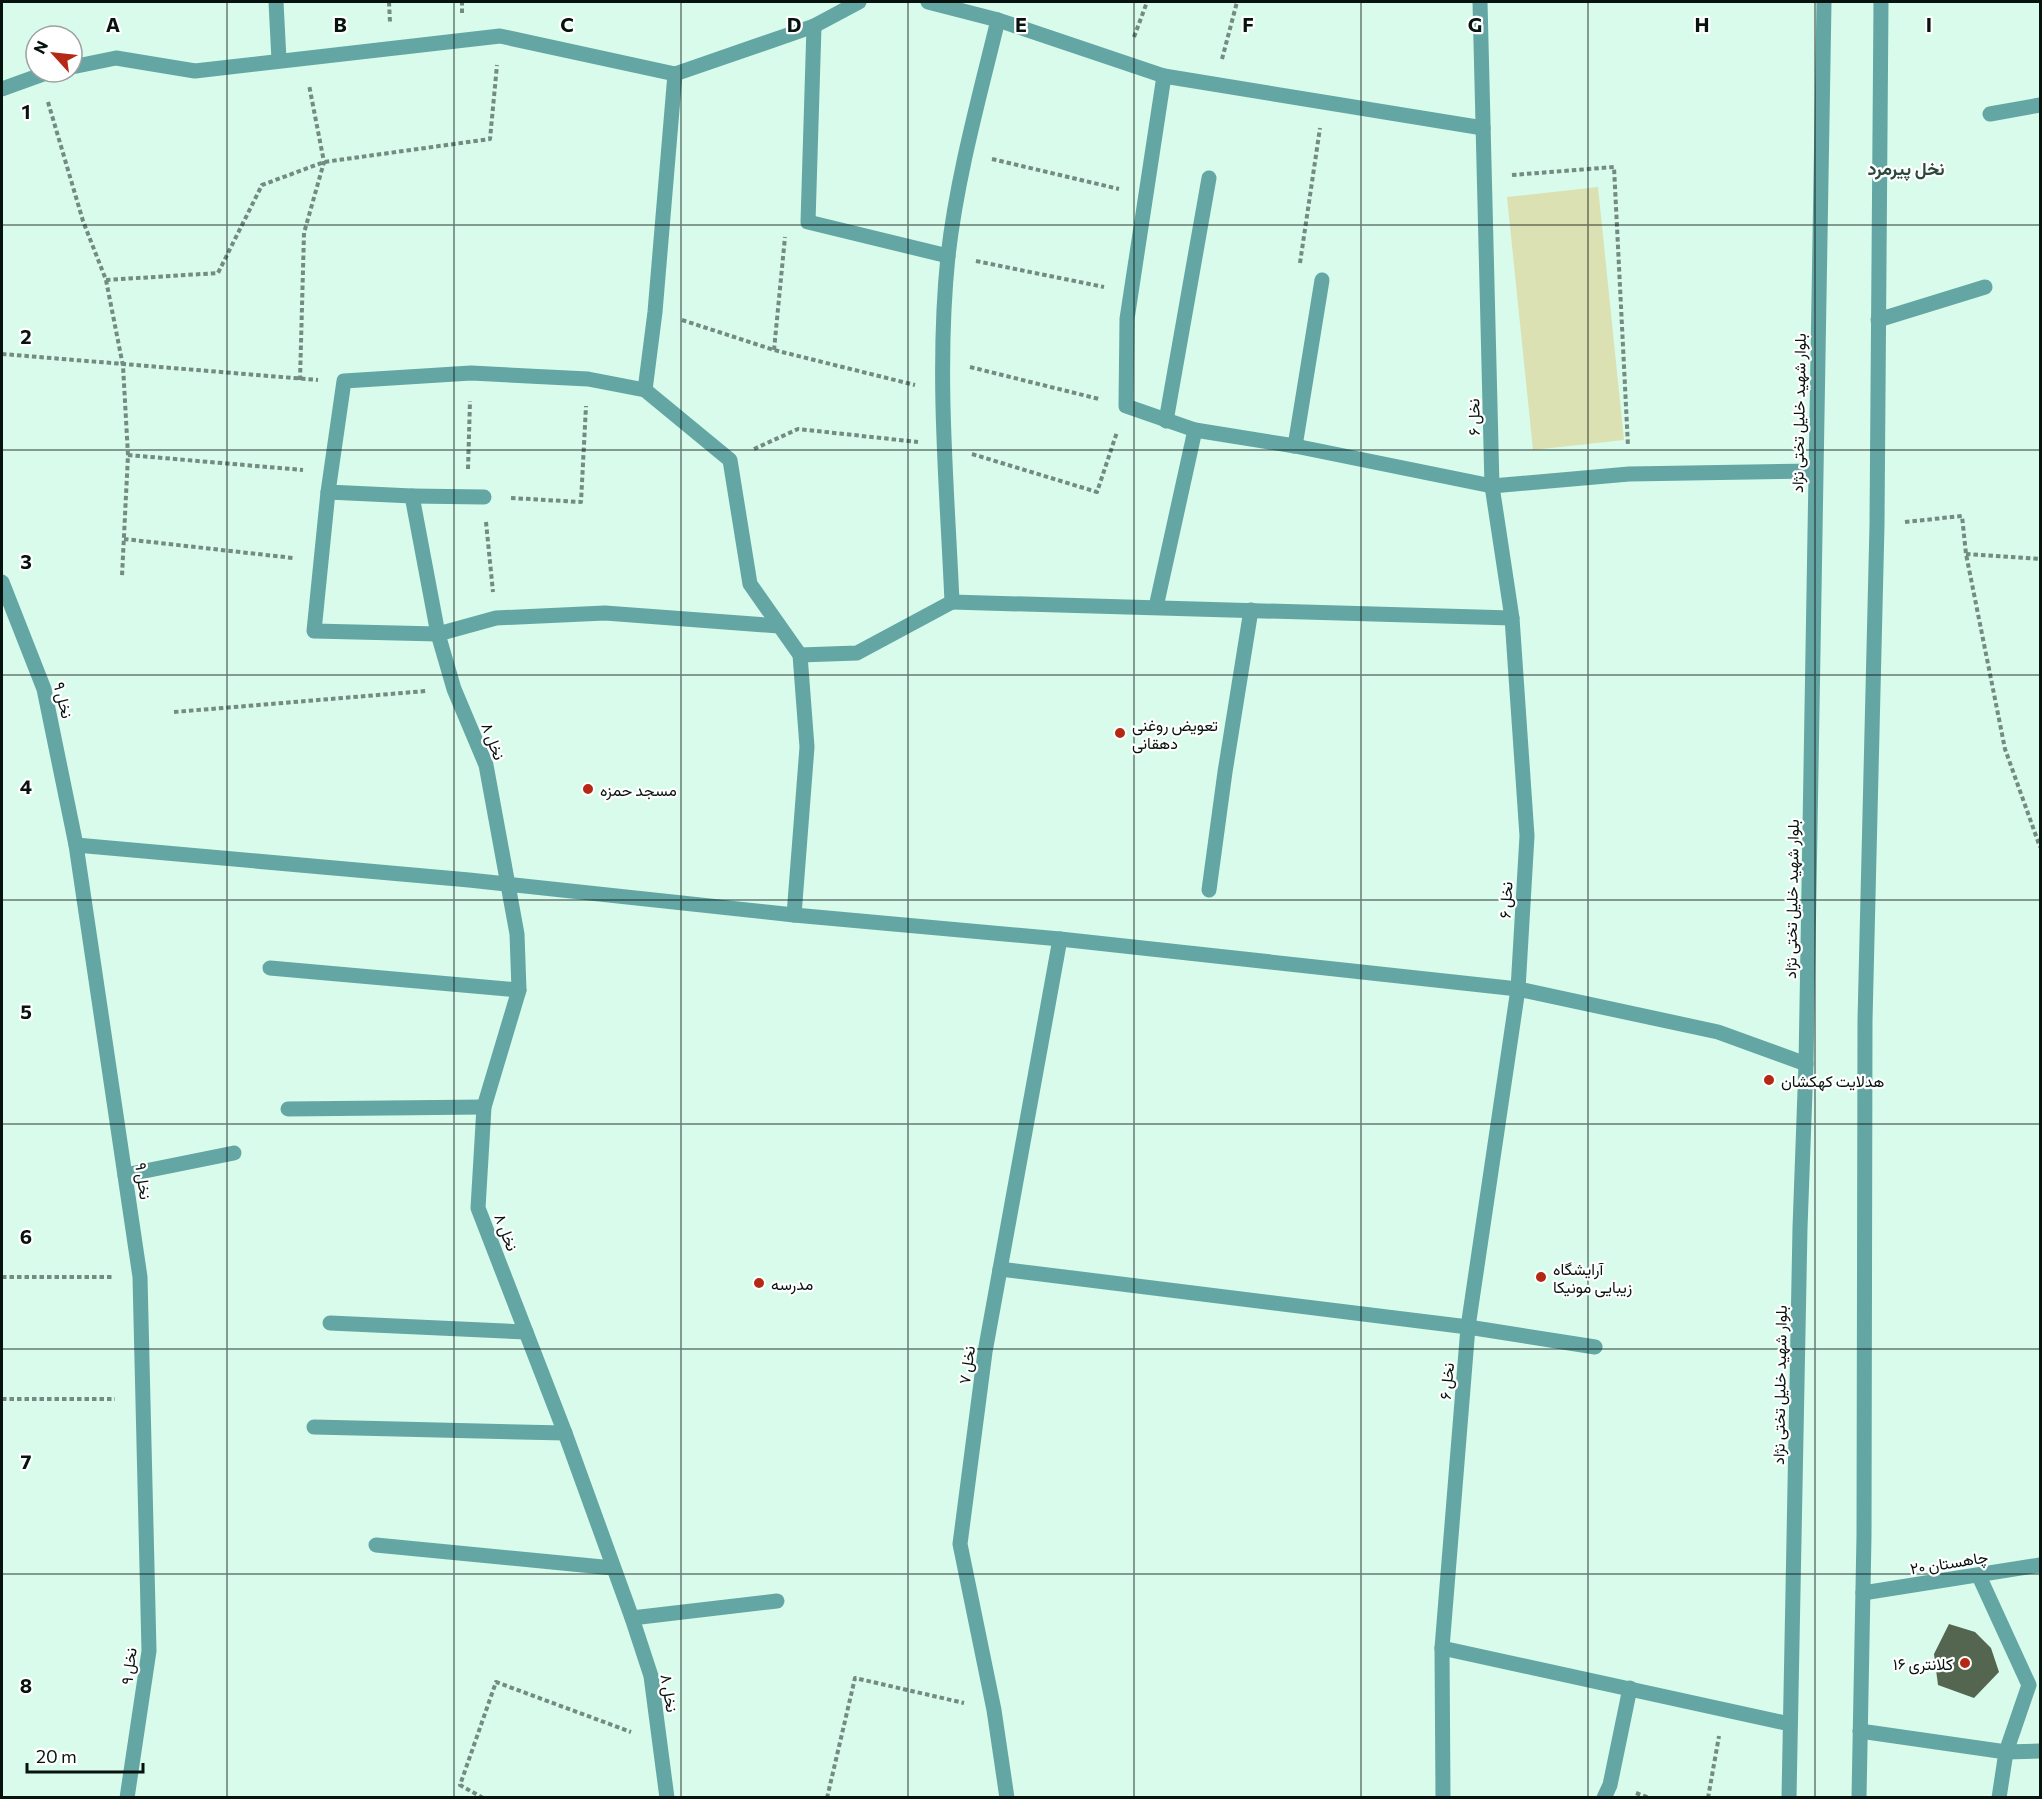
<svg xmlns="http://www.w3.org/2000/svg" width="2042" height="1799" viewBox="0 0 2042 1799" font-family="Commissioner,Vazirmatn,sans-serif">
<style>
.green{fill:#dce1b3}
.building{fill:#546650}
.lines{fill:none;stroke-linecap:round;stroke-linejoin:round}
.path{stroke:#738b80;stroke-width:4;stroke-dasharray:4.5 3;stroke-linecap:butt}
.minor{stroke:#63a6a4;stroke-width:15}
.grid{fill:none;stroke:#07130e;stroke-width:1.5;stroke-opacity:0.55}
.poi-dot{fill:#b52814;stroke:#fff;stroke-width:2}
.labels{text-anchor:middle;dominant-baseline:central;stroke-width:4.5;stroke-linejoin:round;paint-order:stroke}
.street-label{font-size:16px;fill:#07130e;stroke:#fff}
.poi-label{font-size:16px;fill:#07130e;stroke:#fff;text-anchor:start}
.neighbourhood-label{font-size:18px;font-weight:bold;fill:#2a483c;stroke:#fff}
.grid-label{font-size:20px;text-anchor:middle;font-weight:bold;fill:#07130e;stroke:#fff;stroke-width:4.5;stroke-linejoin:round;paint-order:stroke}
</style>
<rect width="100%" height="100%" fill="#d8fbeb"/>
<!-- green -->
<polygon class="green" points="1598,187 1624,440 1533,450 1507,197"/>
<!-- building -->
<polygon class="building" points="1949,1624 1975,1632 1991,1648 1999,1672 1974,1698 1938,1685 1934,1654"/>
<g class="lines">
<!-- path -->
<g class="path">
<polyline points="389,2 390,22"/>
<polyline points="462,13 462,2"/>
<polyline points="1134,37 1147,2"/>
<polyline points="1222,59 1237,2"/>
<polyline points="48,102 83,221 106,280 123,366 128,455 122,576"/>
<polyline points="992,159 1119,189"/>
<polyline points="1512,175 1614,167 1628,446"/>
<polyline points="976,261 1104,287"/>
<polyline points="1300,263 1320,128"/>
<polyline points="106,280 218,273 262,185 324,162 490,139 497,65"/>
<polyline points="682,320 774,350 915,385"/>
<polyline points="774,350 785,237"/>
<polyline points="2,354 318,380"/>
<polyline points="970,367 1099,399"/>
<polyline points="300,380 304,233 324,162 309,85"/>
<polyline points="754,449 798,429 918,442"/>
<polyline points="972,454 1097,492 1117,432"/>
<polyline points="128,455 303,470"/>
<polyline points="468,469 470,401"/>
<polyline points="511,498 581,502 586,406"/>
<polyline points="486,522 493,592"/>
<polyline points="1905,522 1962,516 1966,554 2005,749 2040,847"/>
<polyline points="124,539 293,558"/>
<polyline points="1966,554 2040,559"/>
<polyline points="174,712 426,691"/>
<polyline points="2,1277 112,1277"/>
<polyline points="2,1399 115,1399"/>
<polyline points="1636,1793 1650,1798"/>
<polyline points="483,1798 460,1785 496,1682 631,1732"/>
<polyline points="827,1798 855,1678 964,1703"/>
<polyline points="1708,1798 1719,1736"/>
</g>
<!-- minor -->
<g class="minor">
<polyline points="276,2 279,60"/>
<polyline points="928,2 998,20 1164,76 1483,128"/>
<polyline points="814,26 808,222 948,256"/>
<polyline points="72,67 116,58 195,71 500,36 675,74 814,26 859,2"/>
<polyline points="1164,76 1127,319 1126,406 1195,430 1295,446 1492,486 1629,474 1815,471"/>
<polyline points="2,89 49,72"/>
<polyline points="1990,114 2040,105"/>
<polyline points="1878,320 1985,287"/>
<polyline points="645,390 655,312 675,74"/>
<polyline points="1166,421 1209,178"/>
<polyline points="1295,446 1322,280"/>
<polyline points="328,492 314,631 438,634 496,618 605,613 779,626"/>
<polyline points="412,496 484,497"/>
<polyline points="2,582 44,689 76,845 140,1277 149,1651 127,1798"/>
<polyline points="952,602 1512,618"/>
<polyline points="1156,607 1195,430"/>
<path d="M 800,655 L 857,653 L 952,602 C 947,486 936,372 948,256 C 957,177 979,98 998,20"/>
<polyline points="76,845 469,880 794,915 1060,939 1518,989 1718,1032 1806,1064"/>
<polyline points="1209,890 1225,772 1251,610"/>
<polyline points="270,968 519,990"/>
<polyline points="288,1109 484,1107"/>
<polyline points="125,1175 234,1153"/>
<polyline points="1000,1269 1468,1327 1595,1347"/>
<polyline points="330,1323 526,1332"/>
<polyline points="314,1427 565,1433"/>
<polyline points="376,1545 613,1568"/>
<polyline points="1979,1576 2029,1685 2006,1752 2040,1751"/>
<polyline points="1863,1593 2040,1565"/>
<polyline points="632,1618 777,1601"/>
<polyline points="1442,1648 1790,1724"/>
<polyline points="1860,1731 2006,1752 1999,1798"/>
<polyline points="667,1798 651,1676 632,1618 565,1433 478,1208 484,1107 519,990 517,934 486,765 454,689 438,634 412,496 328,492 344,381 471,373 588,379 645,390 730,460 750,584 800,655 807,747 794,915"/>
<polyline points="1007,1798 994,1710 960,1544 985,1352 1060,939"/>
<polyline points="1443,1798 1442,1648 1468,1327 1518,989 1527,836 1512,618 1492,486 1480,2"/>
<polyline points="1604,1798 1610,1785 1630,1688"/>
<polyline points="1789,1798 1800,1228 1806,1064 1824,2"/>
<polyline points="1859,1798 1864,1536 1865,1021 1877,525 1881,2"/>
</g>
</g>
<!-- grid -->
<path class="grid" d="M 227,2 L 227,1798M 454,2 L 454,1798M 681,2 L 681,1798M 908,2 L 908,1798M 1134,2 L 1134,1798M 1361,2 L 1361,1798M 1588,2 L 1588,1798M 1815,2 L 1815,1798M 2,225 L 2040,225M 2,450 L 2040,450M 2,675 L 2040,675M 2,900 L 2040,900M 2,1124 L 2040,1124M 2,1349 L 2040,1349M 2,1574 L 2040,1574"/>
<!-- markers -->
<g class="poi-dot">
<circle cx="1120" cy="733" r="6"/>
<circle cx="588" cy="789" r="6"/>
<circle cx="1769" cy="1080" r="6"/>
<circle cx="1541" cy="1277" r="6"/>
<circle cx="759" cy="1283" r="6"/>
<circle cx="1965" cy="1663" r="6"/>
</g>
<g class="labels">
<!-- street labels -->
<g class="street-label">
<text transform="translate(1798 413) rotate(-89)">بلوار شهید خلیل تختی نژاد</text>
<text transform="translate(1473 417) rotate(-91)">نخل ۶</text>
<text transform="translate(64 700) rotate(76)">نخل ۹</text>
<text transform="translate(494 741) rotate(69)">نخل ۸</text>
<text transform="translate(1791 899) rotate(-89)">بلوار شهید خلیل تختی نژاد</text>
<text transform="translate(1505 900) rotate(-87)">نخل ۶</text>
<text transform="translate(144 1181) rotate(82)">نخل ۹</text>
<text transform="translate(507 1232) rotate(69)">نخل ۸</text>
<text transform="translate(966 1365) rotate(-82)">نخل ۷</text>
<text transform="translate(1446 1381) rotate(-85)">نخل ۶</text>
<text transform="translate(1779 1385) rotate(-89)">بلوار شهید خلیل تختی نژاد</text>
<text transform="translate(1949 1562) rotate(-9)">چاهستان ۲۰</text>
<text transform="translate(128 1666) rotate(-83)">نخل ۹</text>
<text transform="translate(670 1693) rotate(81)">نخل ۸</text>
</g>
<!-- poi labels -->
<g class="poi-label">
<text x="1132" y="724">تعویض روغنی<tspan x="1132" dy="18">دهقانی</tspan></text>
<text x="600" y="789">مسجد حمزه</text>
<text x="1781" y="1080">هدلایت کهکشان</text>
<text x="1553" y="1268">آرایشگاه<tspan x="1553" dy="18">زیبایی مونیکا</tspan></text>
<text x="771" y="1283">مدرسه</text>
<text x="1953" y="1663" text-anchor="end">کلانتری ۱۶</text>
</g>
<!-- neighbourhood labels -->
<g class="neighbourhood-label">
<text x="1906" y="168">نخل پیرمرد</text>
</g>
</g>
<g class="grid-label">
<text x="113" y="32">A</text>
<text x="340" y="32">B</text>
<text x="567" y="32">C</text>
<text x="794" y="32">D</text>
<text x="1021" y="32">E</text>
<text x="1248" y="32">F</text>
<text x="1475" y="32">G</text>
<text x="1702" y="32">H</text>
<text x="1929" y="32">I</text>
<text x="26" y="119">1</text>
<text x="26" y="344">2</text>
<text x="26" y="569">3</text>
<text x="26" y="794">4</text>
<text x="26" y="1019">5</text>
<text x="26" y="1244">6</text>
<text x="26" y="1469">7</text>
<text x="26" y="1693">8</text>
</g>
<!-- border -->
<rect width="2042" height="1799" fill="none" stroke="#07130e" stroke-width="6"/>
<!-- north arrow -->
<g transform="translate(54 54) rotate(297)"><circle r="28" fill="#ffffff" stroke="#9ca19f" stroke-width="1.5"/>
<path d="M0-4.5L10 22L0 15L-10 22Z" fill="#b52814"/>
<text y="-9" font-size="16" font-weight="bold" text-anchor="middle" fill="#07130e">N</text>
</g>
<!-- scale -->
<path d="M27 1763v9h116v-9" fill="none" stroke="#07130e" stroke-width="3"/>
<text x="36" y="1763" font-size="18" fill="#07130e" stroke="#ffffff" stroke-width="4.5" paint-order="stroke">20 m</text>
</svg>
